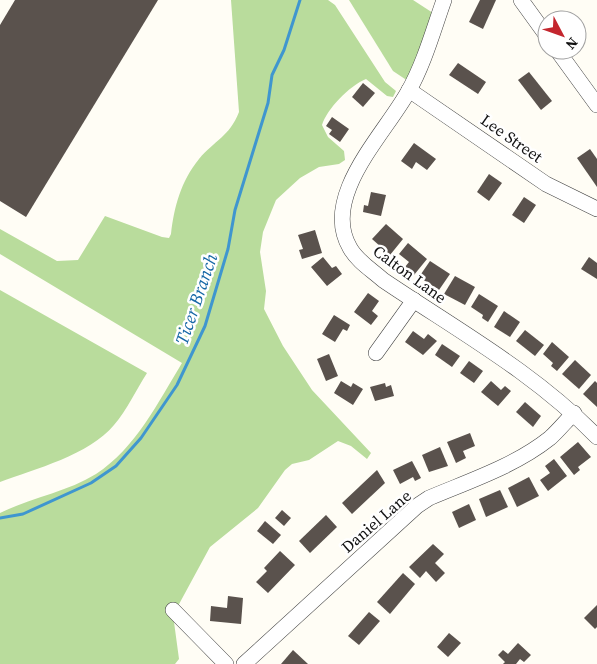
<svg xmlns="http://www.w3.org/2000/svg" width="597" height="664" viewBox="0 0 597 664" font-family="'Source Serif 4',serif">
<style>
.forest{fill:#b9dc9c}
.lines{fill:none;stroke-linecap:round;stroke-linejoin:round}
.stream{stroke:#3f96cf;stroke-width:3}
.building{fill:#5a524d}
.minor-casing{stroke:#444;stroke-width:16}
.minor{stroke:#fff;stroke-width:15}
.labels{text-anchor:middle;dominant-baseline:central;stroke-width:5;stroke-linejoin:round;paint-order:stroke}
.street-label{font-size:16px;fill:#111;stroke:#fff}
.water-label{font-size:18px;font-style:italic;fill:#1768a6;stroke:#fff}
</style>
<rect width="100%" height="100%" fill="#fffdf5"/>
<!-- forest -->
<g class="forest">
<path d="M 231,0 L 328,0 L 335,5 L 385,82 L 396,91 L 393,97 L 387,96 L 366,79 C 349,86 327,109 322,125 L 328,137 L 344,151 L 345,160 L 339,164 L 319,167 L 300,178 L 276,200 L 263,232 L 260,252 L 266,291 L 264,309 L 283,346 L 312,390 L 371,453 L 367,459 L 351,446 L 338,441 L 309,460 L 292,464 L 285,470 L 258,508 L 210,547 L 178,606 L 174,622 L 179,659 L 175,664 L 0,664 L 0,513 C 30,498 67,492 96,474 C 136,448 158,402 182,363 L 0,254 L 0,229 L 57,261 L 78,260 L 105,216 L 162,237 L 169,238 L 171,234 C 174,207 181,181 199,159 C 215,140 229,137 239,112 Z"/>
<polygon points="349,0 413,0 433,13 408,81 393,71"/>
<path d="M 0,290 L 147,373 C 136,390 127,410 114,425 C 89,455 35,469 0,482 Z"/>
</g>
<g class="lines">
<!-- stream -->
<polyline class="stream" points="0,518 23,514 91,483 116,466 141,438 177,385 205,326 228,249 235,210 268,103 272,75 284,50 300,0"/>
</g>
<!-- building -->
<g class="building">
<polygon points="15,0 158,0 26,217 0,201 0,25"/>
<polygon points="480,0 496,0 483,29 469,22"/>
<polygon points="458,63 486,82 478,94 449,75"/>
<polygon points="529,72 552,101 541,110 518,80"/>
<polygon points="363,83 375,93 363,107 352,97"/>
<polygon points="332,117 349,129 340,142 329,134 332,130 326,126"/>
<polygon points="414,143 436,159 427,170 416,162 412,169 401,161"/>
<polygon points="590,149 597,159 597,187 577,158"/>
<polygon points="489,174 502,183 489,201 477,192"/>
<polygon points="371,192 386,195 381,216 363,212 364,205 368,206"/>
<polygon points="524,197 536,205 524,223 512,215"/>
<polygon points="386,224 403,239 390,255 372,239"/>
<polygon points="315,230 322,253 302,259 299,250 303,249 298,235"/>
<polygon points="408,243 427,259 414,275 405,267 409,262 399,254"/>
<polygon points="323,257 332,268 336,266 342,274 327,286 311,267"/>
<polygon points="589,257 597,263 597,279 581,269"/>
<polygon points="430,261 450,274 439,290 419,277"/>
<polygon points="455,276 475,287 465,305 444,294"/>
<polygon points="368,293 379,301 372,311 378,316 371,325 354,312"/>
<polygon points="479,294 498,306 488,322 482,318 483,315 471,307"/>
<polygon points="504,311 520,322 510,337 494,327"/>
<polygon points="334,315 350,325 347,331 343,329 335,342 322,334"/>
<polygon points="525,330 544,345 535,356 516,341"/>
<polygon points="413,331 424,339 428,334 437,341 423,355 405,342"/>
<polygon points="552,342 569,357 557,371 551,366 553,363 543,354"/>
<polygon points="442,344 460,356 452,367 435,355"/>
<polygon points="329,354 338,376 326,381 317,359"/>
<polygon points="575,360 591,375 579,389 562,374"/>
<polygon points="469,361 483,371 474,383 460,373"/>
<polygon points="341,381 351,387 353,383 363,389 353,405 334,393"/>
<polygon points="491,381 501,390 505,386 511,391 498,406 481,392"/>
<polygon points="595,381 597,383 597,407 583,394"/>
<polygon points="385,383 386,387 391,385 394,396 375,401 370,387"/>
<polygon points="525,402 541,416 533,427 516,412"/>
<polygon points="470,433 475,446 463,451 466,458 456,463 447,442"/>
<polygon points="578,442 591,457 578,467 580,470 574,475 560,457"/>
<polygon points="440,447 448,466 429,472 422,455"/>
<polygon points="554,459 567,476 548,491 540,480 550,473 545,466"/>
<polygon points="412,461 421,478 415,481 413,477 400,484 393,470"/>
<polygon points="377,470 385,483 352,514 342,503"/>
<polygon points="529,477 539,496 517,507 508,488"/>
<polygon points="500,490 508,507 486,517 479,499"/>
<polygon points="469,504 476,520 459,528 452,512"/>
<polygon points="282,510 291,518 284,526 275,518"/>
<polygon points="326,515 337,527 310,553 299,541"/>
<polygon points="265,521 281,535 273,544 257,531"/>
<polygon points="433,544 444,554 435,563 445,573 436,582 426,571 420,578 409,567"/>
<polygon points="280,551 295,565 268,593 256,582 267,571 264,568"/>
<polygon points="403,573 415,584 390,614 377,602"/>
<polygon points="228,596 243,598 241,624 210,621 211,606 227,608"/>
<polygon points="597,605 597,627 595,629 584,618"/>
<polygon points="369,612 380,621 359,645 348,636"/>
<polygon points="449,633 461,643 448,657 437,647"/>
<polygon points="518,643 531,655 524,662 520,659 516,664 503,664 505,662 498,655 503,650 508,654"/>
<polygon points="293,650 308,664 281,664"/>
</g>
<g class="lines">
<!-- minor casing -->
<g class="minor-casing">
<g id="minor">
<path d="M 444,0 C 433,31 424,64 408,92 C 384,135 320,197 350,248 C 358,262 372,270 383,280 C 457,330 535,373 597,437"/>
<polyline points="521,0 547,36"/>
<polyline points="557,50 597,105"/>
<polyline points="409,90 546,184 597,209"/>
<polyline points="376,353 414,300"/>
<polyline points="173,610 226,664"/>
<path d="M 244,664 L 417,506 L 429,498 C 469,481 515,466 550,438 C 558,431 566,421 574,413"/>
</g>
</g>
<!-- minor -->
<use href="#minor" class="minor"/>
</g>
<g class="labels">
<!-- street labels -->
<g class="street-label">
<text transform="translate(512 138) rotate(35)">Lee Street</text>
<text transform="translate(410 274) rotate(36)">Calton Lane</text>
<text transform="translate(376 521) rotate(-41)">Daniel Lane</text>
</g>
<!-- water labels -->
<g class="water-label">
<text transform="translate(196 299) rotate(-71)">Ticer Branch</text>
</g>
</g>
<!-- north arrow -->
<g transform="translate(562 35) rotate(131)"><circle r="24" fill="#ffffff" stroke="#a0a0a0"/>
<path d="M0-4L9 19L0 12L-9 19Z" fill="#c4262e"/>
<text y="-8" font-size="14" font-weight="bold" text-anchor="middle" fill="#111111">N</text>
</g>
</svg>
